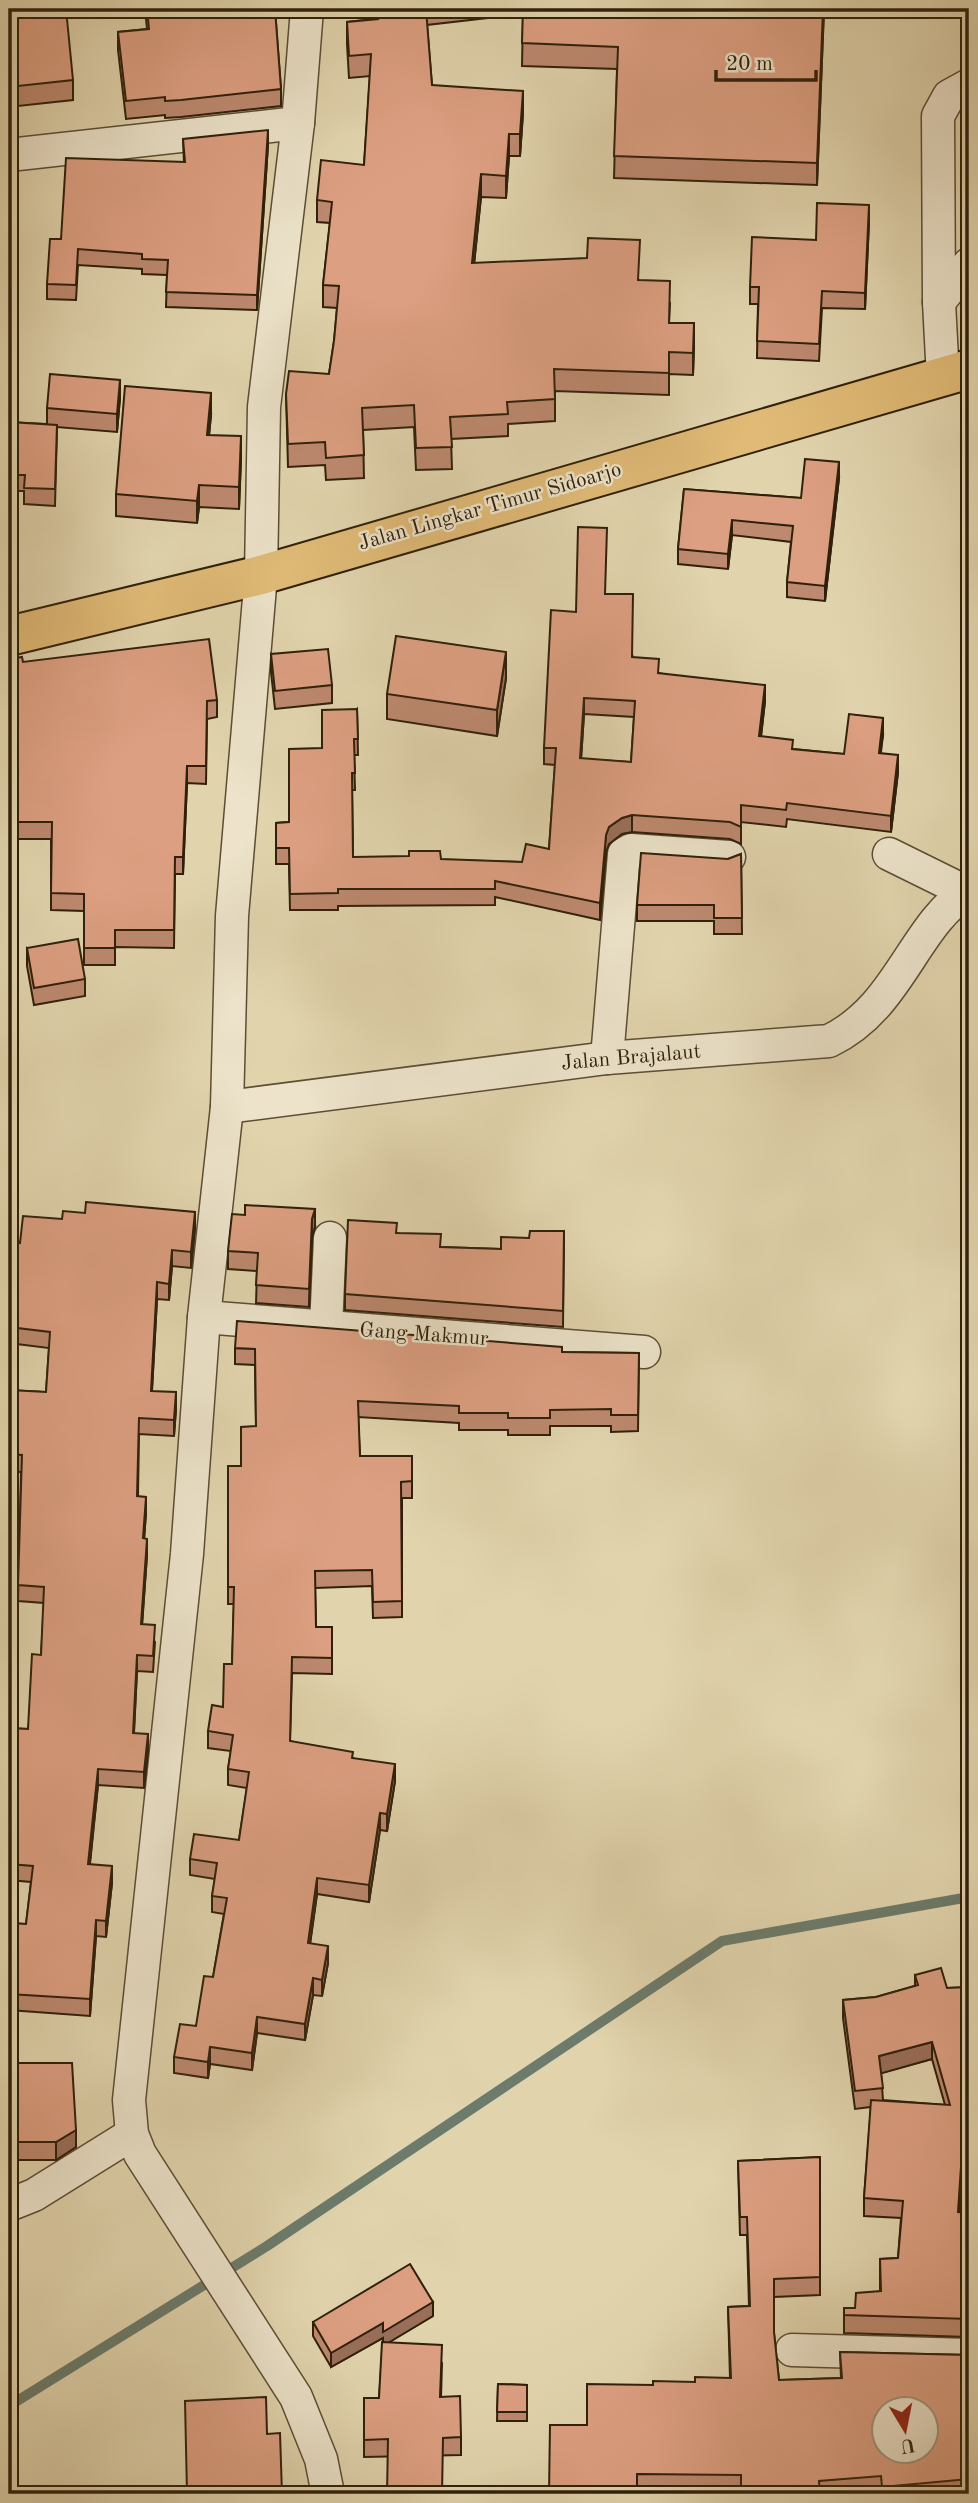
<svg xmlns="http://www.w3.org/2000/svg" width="978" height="2503" viewBox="0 0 978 2503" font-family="'Old Standard TT',serif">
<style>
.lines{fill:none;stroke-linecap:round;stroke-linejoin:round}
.stream{stroke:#6c7b6b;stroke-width:10}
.minor-casing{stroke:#5c4d34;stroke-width:35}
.major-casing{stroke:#30200b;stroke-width:42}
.minor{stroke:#ece3ca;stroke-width:32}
.major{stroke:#e0ba76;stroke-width:38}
.wall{fill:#bd896f;stroke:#30200b;stroke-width:2;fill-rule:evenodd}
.shaded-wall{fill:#9a6f5a;stroke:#30200b;stroke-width:2}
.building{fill:#dc9f81;stroke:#30200b;stroke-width:2;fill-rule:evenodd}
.labels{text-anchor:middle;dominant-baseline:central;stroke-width:5;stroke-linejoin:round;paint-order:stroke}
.street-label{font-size:21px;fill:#30200b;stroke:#ece3ca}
</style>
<rect width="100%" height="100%" fill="#e1d4ad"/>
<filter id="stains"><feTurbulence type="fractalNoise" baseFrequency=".00286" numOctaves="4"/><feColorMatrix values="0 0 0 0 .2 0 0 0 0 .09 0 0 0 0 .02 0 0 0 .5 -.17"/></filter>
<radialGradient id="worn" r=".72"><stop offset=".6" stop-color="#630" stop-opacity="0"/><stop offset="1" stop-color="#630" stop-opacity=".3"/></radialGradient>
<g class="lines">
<!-- stream -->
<polyline class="stream" points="9,2406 267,2246 722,1941 969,1897"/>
<!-- minor casing -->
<g class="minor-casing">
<g id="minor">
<polyline points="307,9 298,123 264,407 261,575 232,916 227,1107 204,1317 187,1554 129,2100 132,2134 140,2154 296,2397 321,2459 328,2494"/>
<polyline points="9,155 298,123"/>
<polyline points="939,302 969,264"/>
<polyline points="943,378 939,302 938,116 949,96 969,85"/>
<polyline points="889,854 966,892"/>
<polyline points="607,1058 624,854 631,850 729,857"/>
<path d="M 227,1107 L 607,1058 L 829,1041 C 900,1007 912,927 969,890"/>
<polyline points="204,1317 644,1352"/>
<polyline points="326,1327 330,1238"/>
<polyline points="9,2205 34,2195 132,2134"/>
<polyline points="792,2350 969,2355"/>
</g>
</g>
<!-- major casing -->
<g class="major-casing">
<polyline id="major" points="9,636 261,575 969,369"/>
</g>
<!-- minor -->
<use href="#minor" class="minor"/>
<!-- major -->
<use href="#major" class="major"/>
</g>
<!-- wall -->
<g class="wall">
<polygon points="9,9 73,80 73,100 9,107"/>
<polygon points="145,9 275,9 281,89 281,106 181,117 165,118 165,115 126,119 118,50 118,32 147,29"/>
<polygon points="373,9 824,9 817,185 614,178 617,69 522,66 523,14 427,25 432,85 523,113 520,156 509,156 506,198 481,197 474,263 639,280 670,303 669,323 694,346 693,375 669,374 669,395 555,391 555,421 508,424 508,436 451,439 452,469 416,470 414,427 363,430 364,478 326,480 325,465 288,467 286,394 329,374 334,341 337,308 323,307 323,285 330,223 317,222 317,200 364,165 370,76 349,78 347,44 347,22 374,19"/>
<polygon points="183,139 268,145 257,310 166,307 167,275 142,274 142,269 78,265 76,300 47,299 47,284 61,239 184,162"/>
<polygon points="869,222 865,309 822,308 819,361 757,358 758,304 750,304 750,287 816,240"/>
<polygon points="120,398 117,432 57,427 55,506 24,504 24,491 9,491 9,422 47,424 47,408"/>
<polygon points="211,415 209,435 241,458 239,509 199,507 197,523 116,516 116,494"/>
<polygon points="839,478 825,601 787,597 787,582 791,542 732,535 728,569 678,564 678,549 684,489 801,498"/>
<path d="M 605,594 L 633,657 L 659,673 L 765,701 L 761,737 L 793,749 L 844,754 L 883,735 L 880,753 L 898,772 L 891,832 L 787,819 L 786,827 L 741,822 L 741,844 L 730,839 L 632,832 L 622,834 L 609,844 L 606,852 L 600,920 L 495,897 L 495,905 L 338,906 L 338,910 L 290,910 L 289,864 L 276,864 L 276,823 L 289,822 L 322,748 L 357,709 L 358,755 L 354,755 L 355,790 L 352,790 L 353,857 L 522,862 L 549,849 L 555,765 L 544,764 L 544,748 L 576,612 ZM 584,714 L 634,717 L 631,762 L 581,759 Z"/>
<polygon points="271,654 332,685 332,703 275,709 271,672"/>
<polygon points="9,659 217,700 217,717 207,719 206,784 187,783 183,874 175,874 174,948 115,947 115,965 84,965 84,911 51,910 51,839 9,839"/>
<polygon points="506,678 497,736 387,719 387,694"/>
<polygon points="741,854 742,934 714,934 714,921 637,921 637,905 728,859"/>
<polygon points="27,948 85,979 85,996 34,1005 27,966"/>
<polygon points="62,1219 195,1228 191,1268 172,1266 169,1300 157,1299 152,1391 176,1409 174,1436 139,1434 138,1496 146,1513 144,1538 147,1555 142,1624 155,1642 153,1672 137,1671 134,1733 148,1750 144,1788 98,1785 90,1864 112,1883 106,1937 96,1936 90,2016 9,2010 9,1923 26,1924 31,1882 9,1880 9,1728 28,1729 41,1655 44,1603 18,1601 21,1472 9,1471 9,1390 46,1392 49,1348 9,1343 9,1293 20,1243"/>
<polygon points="315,1227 312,1237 309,1307 256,1303 257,1271 228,1269 228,1251"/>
<polygon points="564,1231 563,1327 345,1310 345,1294 397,1233 441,1247 501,1249 529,1238"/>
<polygon points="235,1348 639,1353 638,1431 611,1432 611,1426 550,1426 550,1435 508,1435 508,1430 459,1430 459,1423 358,1417 360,1456 412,1456 412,1498 402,1498 402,1617 373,1618 372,1586 315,1588 316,1627 332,1627 332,1674 292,1673 290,1741 353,1758 395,1781 387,1831 380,1830 369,1902 317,1894 310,1943 328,1963 322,1996 313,1995 305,2040 257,2033 252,2070 210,2064 208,2078 174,2073 174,2057 196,2026 213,1977 224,1914 212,1912 212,1896 215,1879 190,1875 190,1859 239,1840 247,1788 228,1785 228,1769 231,1751 208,1748 208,1731 223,1707 232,1664 234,1604 228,1604 228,1466 241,1466 256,1426 255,1365 235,1364"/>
<path d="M 915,1975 L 947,1988 L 969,1987 L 969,2168 L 962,2169 L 959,2212 L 969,2213 L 969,2337 L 844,2333 L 844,2308 L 855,2308 L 880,2292 L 880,2259 L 898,2258 L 901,2218 L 864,2216 L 864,2198 L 871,2107 L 855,2109 L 843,2018 L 843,2000 L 876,1997 L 915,1986 ZM 932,2059 L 945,2105 L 883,2100 L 881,2073 Z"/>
<polygon points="9,2063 76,2147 56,2160 9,2160"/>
<polygon points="820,2157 820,2295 774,2297 774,2333 779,2380 841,2378 840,2352 969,2355 969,2494 741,2494 741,2493 637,2492 637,2494 549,2494 587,2425 653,2385 695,2382 730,2378 728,2307 749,2306 747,2235 740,2235 738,2161"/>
<polygon points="433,2316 389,2342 442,2363 441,2397 461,2437 461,2455 364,2457 364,2398 379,2398 383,2338 331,2367 313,2336 313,2322"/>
<polygon points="498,2384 527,2385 527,2421 497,2421"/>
</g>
<!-- shaded-wall -->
<g class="shaded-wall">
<polygon points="823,9 824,9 817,185 817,163"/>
<polygon points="523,91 523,113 520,156 520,134"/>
<polygon points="268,130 268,145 257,310 257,295"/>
<polygon points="509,134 509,156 506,198 506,176"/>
<polygon points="481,174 481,197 472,285 472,263"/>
<polygon points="869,205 869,222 865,309 865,293"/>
<polygon points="694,323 694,346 693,375 693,353"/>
<polygon points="120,380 120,398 117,432 117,414"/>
<polygon points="211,393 211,415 207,457 207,435"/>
<polygon points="241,436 241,458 239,509 239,487"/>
<polygon points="839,462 839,478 825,601 825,586"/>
<polygon points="199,485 199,507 197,523 197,501"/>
<polygon points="732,520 732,535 728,569 728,554"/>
<polygon points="506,652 506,678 497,736 497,710"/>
<polygon points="765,685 765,701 759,753 759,736"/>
<polygon points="584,698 584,714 580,775 580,758"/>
<polygon points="883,718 883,735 879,769 879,753"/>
<polygon points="898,755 898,772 891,832 891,816"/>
<polygon points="187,766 187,783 183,874 183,857"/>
<polygon points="632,815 632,832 622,834 609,844 606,852 600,920 600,903 606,835 609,827 622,818"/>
<polygon points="315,1209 315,1227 312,1237 309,1307 312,1219"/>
<polygon points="195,1212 195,1228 191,1268 191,1252"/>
<polygon points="172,1250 172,1266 169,1300 169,1284"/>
<polygon points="157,1282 157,1299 151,1407 151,1391"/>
<polygon points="176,1392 176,1409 174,1436 174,1420"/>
<polygon points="146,1497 146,1513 143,1555 143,1538"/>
<polygon points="147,1539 147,1555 141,1641 141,1624"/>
<polygon points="137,1655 137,1671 133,1749 133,1733"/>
<polygon points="148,1734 148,1750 144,1788 144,1772"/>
<polygon points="395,1764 395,1781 387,1831 387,1814"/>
<polygon points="98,1769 98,1785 88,1880 88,1864"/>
<polygon points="380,1813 380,1830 369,1902 369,1885"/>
<polygon points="112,1866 112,1883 106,1937 106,1921"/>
<polygon points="317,1878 317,1894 308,1959 308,1943"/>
<polygon points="96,1920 96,1936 90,2016 90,1999"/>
<polygon points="328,1946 328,1963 322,1996 322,1980"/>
<polygon points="313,1978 313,1995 305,2040 305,2024"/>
<polygon points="257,2017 257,2033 252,2070 252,2053"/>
<polygon points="932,2042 932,2059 879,2074 879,2056"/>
<polygon points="210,2047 210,2064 208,2078 208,2062"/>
<polygon points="76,2130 76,2147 56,2160 56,2142"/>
<polygon points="962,2151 962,2169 958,2230 958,2212"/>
<polygon points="433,2302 433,2316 383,2346 383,2338 331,2367 331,2353 383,2323"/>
</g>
<!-- building -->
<g class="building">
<polygon points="9,9 66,9 73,80 9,87"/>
<polygon points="147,9 275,9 281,89 181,100 165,101 165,97 126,101 118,32 149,29"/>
<polygon points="376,9 426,9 432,85 523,91 520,134 509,134 506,176 481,174 472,263 587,258 588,238 640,240 638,280 670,281 669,323 694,323 693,353 669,352 669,373 554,369 555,399 507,402 508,414 450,417 452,447 416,448 414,405 362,408 364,455 326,458 325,442 288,444 286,394 289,371 329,374 334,341 339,286 323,285 332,202 317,200 321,160 364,165 371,54 349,56 347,22 378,19"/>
<polygon points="523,9 823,9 817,163 614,156 618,47 522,43"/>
<polygon points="268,130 257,295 166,292 168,260 142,259 142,254 78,249 76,285 47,284 50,239 61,239 66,158 185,162 183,139"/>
<polygon points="817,203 869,205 865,293 822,291 819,344 757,341 759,287 750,287 752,237 816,240"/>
<polygon points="50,374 120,380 117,414 47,408"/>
<polygon points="125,386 211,393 207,435 241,436 239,487 199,485 197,501 116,494"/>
<polygon points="9,422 57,425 55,489 24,488 25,475 9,475"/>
<polygon points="805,459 839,462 825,586 787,582 793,526 732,520 728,554 678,549 684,489 801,498"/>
<path d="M 578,527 L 607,528 L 605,594 L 633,594 L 632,657 L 659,659 L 658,673 L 765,685 L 759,736 L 793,740 L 792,749 L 844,754 L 849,714 L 883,718 L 879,753 L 898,755 L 891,816 L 787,803 L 786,810 L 741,805 L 741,827 L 730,822 L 632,815 L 622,818 L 609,827 L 606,835 L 600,903 L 495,881 L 495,889 L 338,889 L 338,893 L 290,894 L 289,848 L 276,848 L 276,823 L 289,822 L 289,749 L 322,748 L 322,710 L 357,709 L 358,739 L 354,739 L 355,773 L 352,773 L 353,857 L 409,856 L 409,851 L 440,851 L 441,859 L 522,862 L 526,844 L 549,849 L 556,748 L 544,748 L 551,610 L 576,612 ZM 584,698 L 635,701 L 631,762 L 580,758 Z"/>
<polygon points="396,636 506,652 497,710 387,694"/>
<polygon points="209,639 217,700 207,701 206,766 187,766 183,857 175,857 174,930 115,930 115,948 84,948 84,894 51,893 52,822 9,822 9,659 22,657 23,662"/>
<polygon points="328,649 332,685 275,691 271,654"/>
<polygon points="641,853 728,859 741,854 742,918 714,918 714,905 637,905"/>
<polygon points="78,939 85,979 34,988 27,948"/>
<polygon points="86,1202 195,1212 191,1252 172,1250 169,1284 157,1282 151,1391 176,1392 174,1420 139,1418 137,1496 146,1497 143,1538 147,1539 141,1624 155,1625 153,1656 137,1655 133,1733 148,1734 144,1772 98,1769 88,1864 112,1866 106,1921 96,1920 90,1999 9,1994 9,1923 26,1924 33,1866 9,1864 9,1728 28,1729 32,1654 41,1655 44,1587 18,1585 22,1455 9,1454 9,1390 46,1392 50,1332 9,1327 9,1293 15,1242 20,1243 23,1216 62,1219 63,1211 85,1213"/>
<polygon points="245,1205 315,1209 312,1219 309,1289 256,1285 258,1253 228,1251 232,1214 245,1215"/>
<polygon points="348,1220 397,1223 396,1233 441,1234 440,1247 501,1249 501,1237 529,1238 530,1231 564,1231 563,1311 345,1294"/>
<polygon points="237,1321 562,1347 562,1352 639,1353 638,1415 611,1415 611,1409 550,1410 550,1418 508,1418 508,1413 459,1413 459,1406 358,1401 360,1456 412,1456 412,1481 401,1482 402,1601 373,1602 372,1570 315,1571 316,1627 332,1627 332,1658 292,1657 290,1741 353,1752 352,1758 395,1764 387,1814 380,1813 369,1885 317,1878 308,1943 328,1946 322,1980 313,1978 305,2024 257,2017 252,2053 210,2047 208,2062 174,2057 180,2024 196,2026 204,1976 213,1977 227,1898 212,1896 217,1863 190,1859 194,1834 239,1840 249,1772 228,1769 233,1735 208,1731 212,1705 223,1707 224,1664 232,1664 234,1587 228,1587 228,1466 241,1466 241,1427 256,1426 255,1349 235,1348"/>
<polygon points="941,1968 947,1988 969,1987 969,2150 962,2151 958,2212 969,2213 969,2319 844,2315 844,2308 855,2308 856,2293 881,2291 880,2259 898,2258 903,2201 864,2198 871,2100 950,2105 932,2042 879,2056 883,2088 855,2091 843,2000 876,1997 918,1985 915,1975"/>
<polygon points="9,2063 72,2063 76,2130 56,2142 9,2142"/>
<path d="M 820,2157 L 820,2277 L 774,2279 L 774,2332 L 779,2380 L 842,2378 L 840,2352 L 969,2355 L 969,2479 L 882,2487 L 881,2476 L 819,2481 L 820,2494 L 741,2494 L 741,2475 L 637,2474 L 637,2490 L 614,2490 L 614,2494 L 549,2494 L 550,2425 L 587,2425 L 587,2384 L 653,2385 L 653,2381 L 695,2382 L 695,2377 L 731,2378 L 728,2307 L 750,2306 L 747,2217 L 740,2217 L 738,2161 ZM 884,2409 L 926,2409 L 926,2451 L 884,2451 Z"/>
<polygon points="410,2264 433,2302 383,2332 383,2323 331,2353 313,2322"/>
<polygon points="382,2342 442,2345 440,2397 460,2396 461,2437 443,2438 442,2494 387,2494 388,2439 364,2440 364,2398 379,2398"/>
<polygon points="498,2384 527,2385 527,2412 497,2412"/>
<polygon points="266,2397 267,2434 280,2433 282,2494 174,2494 174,2492 187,2494 185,2401"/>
</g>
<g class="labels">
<!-- street labels -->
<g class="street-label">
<text transform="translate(490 507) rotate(-16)">Jalan Lingkar Timur Sidoarjo</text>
<text transform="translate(631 1058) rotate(-5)">Jalan Brajalaut</text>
<text transform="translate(424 1335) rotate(4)">Gang Makmur</text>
</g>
</g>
<!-- margin -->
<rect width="978" height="2503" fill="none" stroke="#e1d4ad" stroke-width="35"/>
<rect x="10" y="10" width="957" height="2482" fill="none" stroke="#30200b" stroke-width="3.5"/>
<rect x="18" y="18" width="943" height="2468" fill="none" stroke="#30200b" stroke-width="2"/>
<!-- north arrow -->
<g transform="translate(905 2430) rotate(170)"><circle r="33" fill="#ece3ca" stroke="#a1957e" stroke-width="2"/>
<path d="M0-5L12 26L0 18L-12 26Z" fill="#8f2418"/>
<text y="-10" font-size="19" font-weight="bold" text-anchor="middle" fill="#30200b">U</text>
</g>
<!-- scale -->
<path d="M716 70v10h100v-10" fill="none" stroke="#30200b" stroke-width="3.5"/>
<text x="726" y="70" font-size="21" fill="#30200b" stroke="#ece3ca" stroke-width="5" paint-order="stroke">20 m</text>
<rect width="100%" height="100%" filter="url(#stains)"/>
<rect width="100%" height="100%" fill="url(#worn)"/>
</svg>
